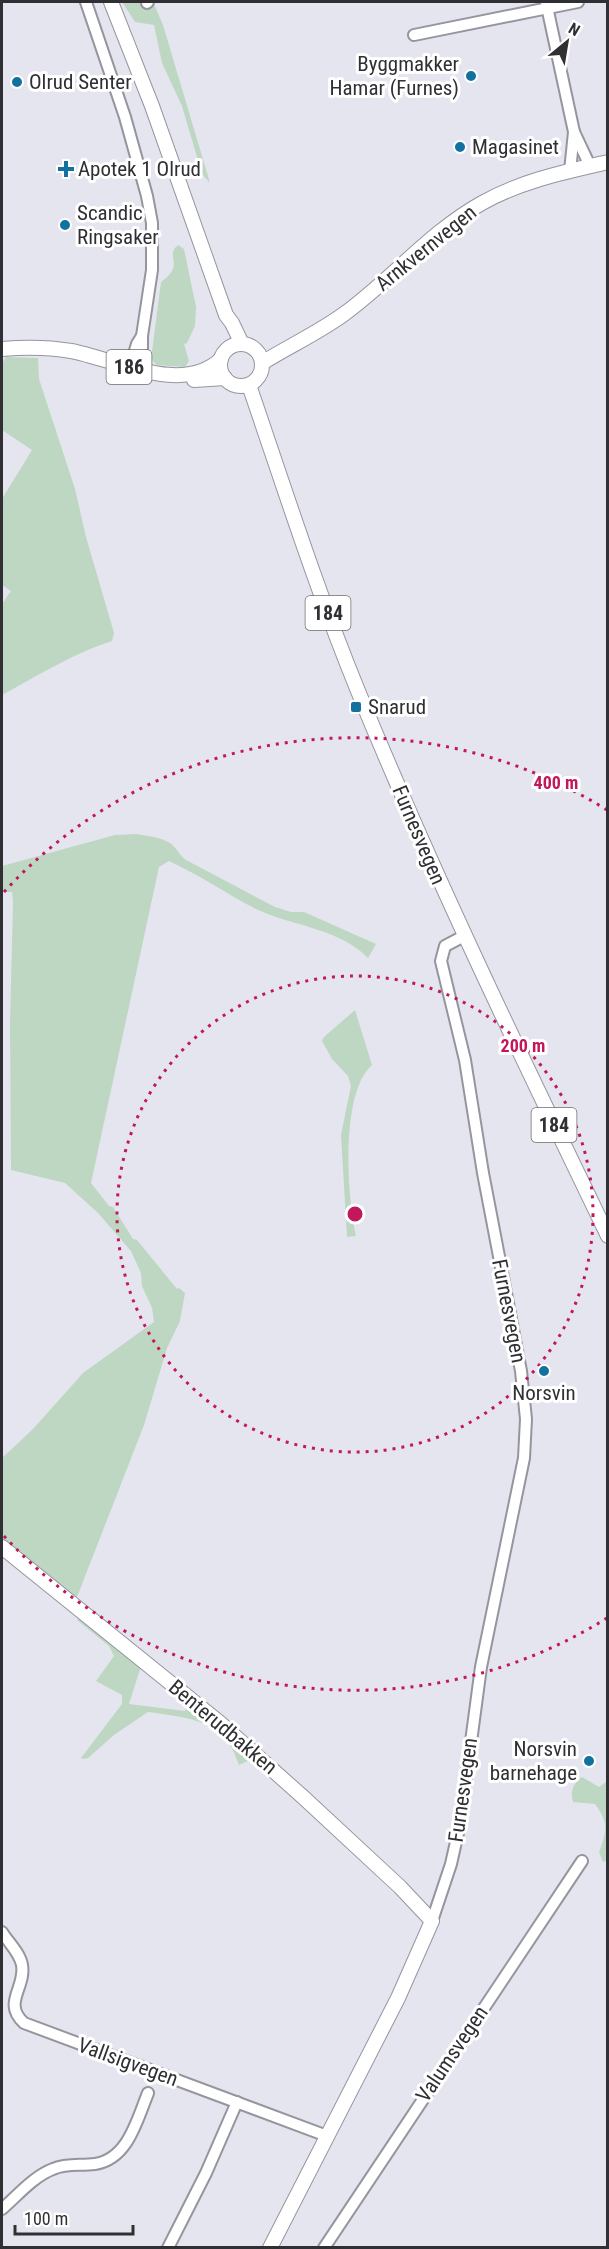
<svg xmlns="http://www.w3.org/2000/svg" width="609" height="2249" viewBox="0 0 609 2249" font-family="'Roboto Condensed',sans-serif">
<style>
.green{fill:#bdd7c2}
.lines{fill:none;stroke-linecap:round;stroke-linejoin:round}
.minor-casing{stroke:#95959e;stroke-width:14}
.major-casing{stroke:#95959e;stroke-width:16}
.minor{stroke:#fff;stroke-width:10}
.major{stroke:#fff;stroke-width:14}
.ring{fill:none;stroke:#c2185b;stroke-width:3;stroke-dasharray:3 6}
.poi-dot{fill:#13719f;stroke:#fff;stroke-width:2}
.labels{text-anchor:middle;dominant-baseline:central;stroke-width:6;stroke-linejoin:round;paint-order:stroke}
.shield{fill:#fff;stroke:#6e6e71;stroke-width:1.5}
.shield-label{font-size:20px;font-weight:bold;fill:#303034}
.poi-label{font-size:21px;fill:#303034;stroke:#fff;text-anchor:start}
.street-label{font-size:21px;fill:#303034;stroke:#fff}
.centre{fill:#c2185b;stroke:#fff;stroke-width:3}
.ring-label{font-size:18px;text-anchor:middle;font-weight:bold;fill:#c2185b;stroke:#fff;stroke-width:6;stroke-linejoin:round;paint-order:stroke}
</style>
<rect width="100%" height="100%" fill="#e5e5ef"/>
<!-- green -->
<g class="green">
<polygon points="122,2 153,2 163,25 210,183 202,174 182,106 162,63 154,25 135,22"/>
<path d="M 178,245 L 184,249 L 196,307 L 195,326 L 187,343 L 184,344 L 189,361 L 185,367 L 157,365 L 151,359 L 161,282 C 186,265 164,256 178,245 Z"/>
<path d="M 6,357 L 38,358 L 39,379 L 75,489 L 86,537 L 114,633 L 112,641 C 74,653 37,676 2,695 L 2,604 L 11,591 L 2,585 L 2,499 L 32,450 L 2,430 L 2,363 Z"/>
<path d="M 137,834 C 147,836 160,837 170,843 C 176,847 180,856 186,860 L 275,907 L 291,912 L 304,912 L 376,944 L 368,958 C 340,929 294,926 258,910 C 228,895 200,875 169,861 L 159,867 L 91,1183 L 109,1206 L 113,1207 L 133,1239 L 137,1240 L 177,1289 L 179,1288 L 185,1293 L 180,1321 L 167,1348 L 144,1425 L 77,1597 L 59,1585 L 2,1538 L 2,1458 L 33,1429 L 83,1373 L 154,1322 L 152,1308 L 142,1286 L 141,1273 L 131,1251 L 98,1213 L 65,1183 L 11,1170 L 10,1023 L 13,902 L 12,892 L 2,892 L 2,866 L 115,835 Z"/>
<path d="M 355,1010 L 372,1065 C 340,1093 347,1197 356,1236 L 347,1237 L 341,1135 L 351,1086 L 348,1076 L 332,1059 L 322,1041 L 324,1037 Z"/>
<path d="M 80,1616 L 142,1663 L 129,1704 L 185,1711 L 190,1702 L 254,1758 L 239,1765 C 225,1719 189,1718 148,1712 L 114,1735 L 88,1758 L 83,1759 L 81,1758 L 122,1704 L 122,1695 L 96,1681 L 114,1656 L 109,1646 L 77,1620 Z"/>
<path d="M 607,1771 L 607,1860 L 603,1862 L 599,1852 C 607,1831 609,1823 595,1804 L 573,1802 C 570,1792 573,1783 582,1777 L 599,1787 L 606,1782 Z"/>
</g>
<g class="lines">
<!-- minor casing -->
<g class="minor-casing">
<g id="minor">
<polyline points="86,2 125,117 147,196 152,223 152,270 142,336 142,370"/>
<polyline points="546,2 574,132 570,171"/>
<polyline points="147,3 148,2"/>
<polyline points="414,35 578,2"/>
<polyline points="574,132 590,166"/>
<polyline points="130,367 137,344 142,336"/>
<polyline points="432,1921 451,1864 460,1824 481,1667 524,1458 526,1419 521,1371 483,1173 465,1060 441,961 445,946 464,936"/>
<path d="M 2,1932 C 8,1942 20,1953 22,1965 C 26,1988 2,2003 24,2023 L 327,2136"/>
<path d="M 2,2209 C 17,2196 34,2176 53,2169 C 67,2163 80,2166 95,2164 C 128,2159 137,2120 148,2093"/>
<polyline points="168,2248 206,2173 237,2102"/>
<polyline points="324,2248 582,1861"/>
</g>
</g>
<!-- major casing -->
<g class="major-casing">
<g id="major">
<polyline points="111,2 152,106 226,315 232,323 242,344"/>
<circle cx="241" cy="365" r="21"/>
<path d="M 2,349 C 24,347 48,347 71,351 C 115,359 182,396 221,359"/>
<path d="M 262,363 C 289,346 318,333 344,314 C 392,279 430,232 482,203 C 521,181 564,172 608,162"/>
<polyline points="194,380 225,378"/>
<path d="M 249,385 C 284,487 317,591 358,691 C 434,876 521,1056 608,1236"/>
<polyline points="2,1547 220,1723 303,1797 400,1887 432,1921 398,1998 270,2248"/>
</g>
</g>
<!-- minor -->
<use href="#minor" class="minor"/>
<!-- major -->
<use href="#major" class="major"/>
</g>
<!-- distance rings -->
<g class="ring">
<circle cx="355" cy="1214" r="238"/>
<path d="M607 1618A476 476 0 0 1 4 1536M4 892A476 476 0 0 1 607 810"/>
</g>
<!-- markers -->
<g class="poi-dot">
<circle cx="471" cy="76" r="6"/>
<circle cx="17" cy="82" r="6"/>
<circle cx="460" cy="147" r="6"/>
<path d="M63 160h6v6h6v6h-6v6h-6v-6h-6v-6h6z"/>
<circle cx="65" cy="225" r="6"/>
<rect x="350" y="701" width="12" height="12" rx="3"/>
<circle cx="544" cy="1371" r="6"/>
<circle cx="589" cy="1761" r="6"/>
</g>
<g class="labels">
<!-- shield labels -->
<g class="shield">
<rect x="106.5" y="350" width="45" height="34" rx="4.5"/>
<rect x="305.5" y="596" width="45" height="34" rx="4.5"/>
<rect x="531.5" y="1108" width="45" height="34" rx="4.5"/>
</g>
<g class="shield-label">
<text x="129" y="367">186</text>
<text x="328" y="613">184</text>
<text x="554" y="1125">184</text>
</g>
<!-- poi labels -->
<g class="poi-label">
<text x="459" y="64" text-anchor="end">Byggmakker<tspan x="459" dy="24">Hamar (Furnes)</tspan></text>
<text x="29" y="82">Olrud Senter</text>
<text x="472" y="147">Magasinet</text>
<text x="78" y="169">Apotek 1 Olrud</text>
<text x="77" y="213">Scandic<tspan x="77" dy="24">Ringsaker</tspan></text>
<text x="368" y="707">Snarud</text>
<text x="544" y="1393" text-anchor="middle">Norsvin</text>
<text x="577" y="1749" text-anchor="end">Norsvin<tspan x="577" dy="24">barnehage</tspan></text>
</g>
<!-- street labels -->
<g class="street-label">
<text transform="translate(426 248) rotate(-39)">Arnkvernvegen</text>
<text transform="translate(419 835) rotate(67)">Furnesvegen</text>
<text transform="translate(509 1311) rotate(79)">Furnesvegen</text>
<text transform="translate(223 1727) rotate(40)">Benterudbakken</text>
<text transform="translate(463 1790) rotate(-82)">Furnesvegen</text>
<text transform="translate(452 2054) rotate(-56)">Valumsvegen</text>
<text transform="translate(128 2062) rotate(20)">Vallsigvegen</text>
</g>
</g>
<circle cx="355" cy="1214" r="9" class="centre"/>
<g class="ring-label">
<text x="556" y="789">400 m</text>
<text x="523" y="1052">200 m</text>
</g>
<!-- border -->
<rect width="609" height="2249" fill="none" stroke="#303034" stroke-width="6"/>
<!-- north arrow -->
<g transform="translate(567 42) rotate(30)" stroke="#ffffff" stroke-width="4.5" paint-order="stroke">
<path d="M0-4.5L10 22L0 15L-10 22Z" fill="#303034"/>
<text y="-9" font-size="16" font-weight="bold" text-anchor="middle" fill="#303034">N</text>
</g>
<!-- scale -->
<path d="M15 2225v9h118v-9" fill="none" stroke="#303034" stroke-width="3"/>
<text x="24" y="2225" font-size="18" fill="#303034" stroke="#ffffff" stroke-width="4.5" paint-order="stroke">100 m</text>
</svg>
